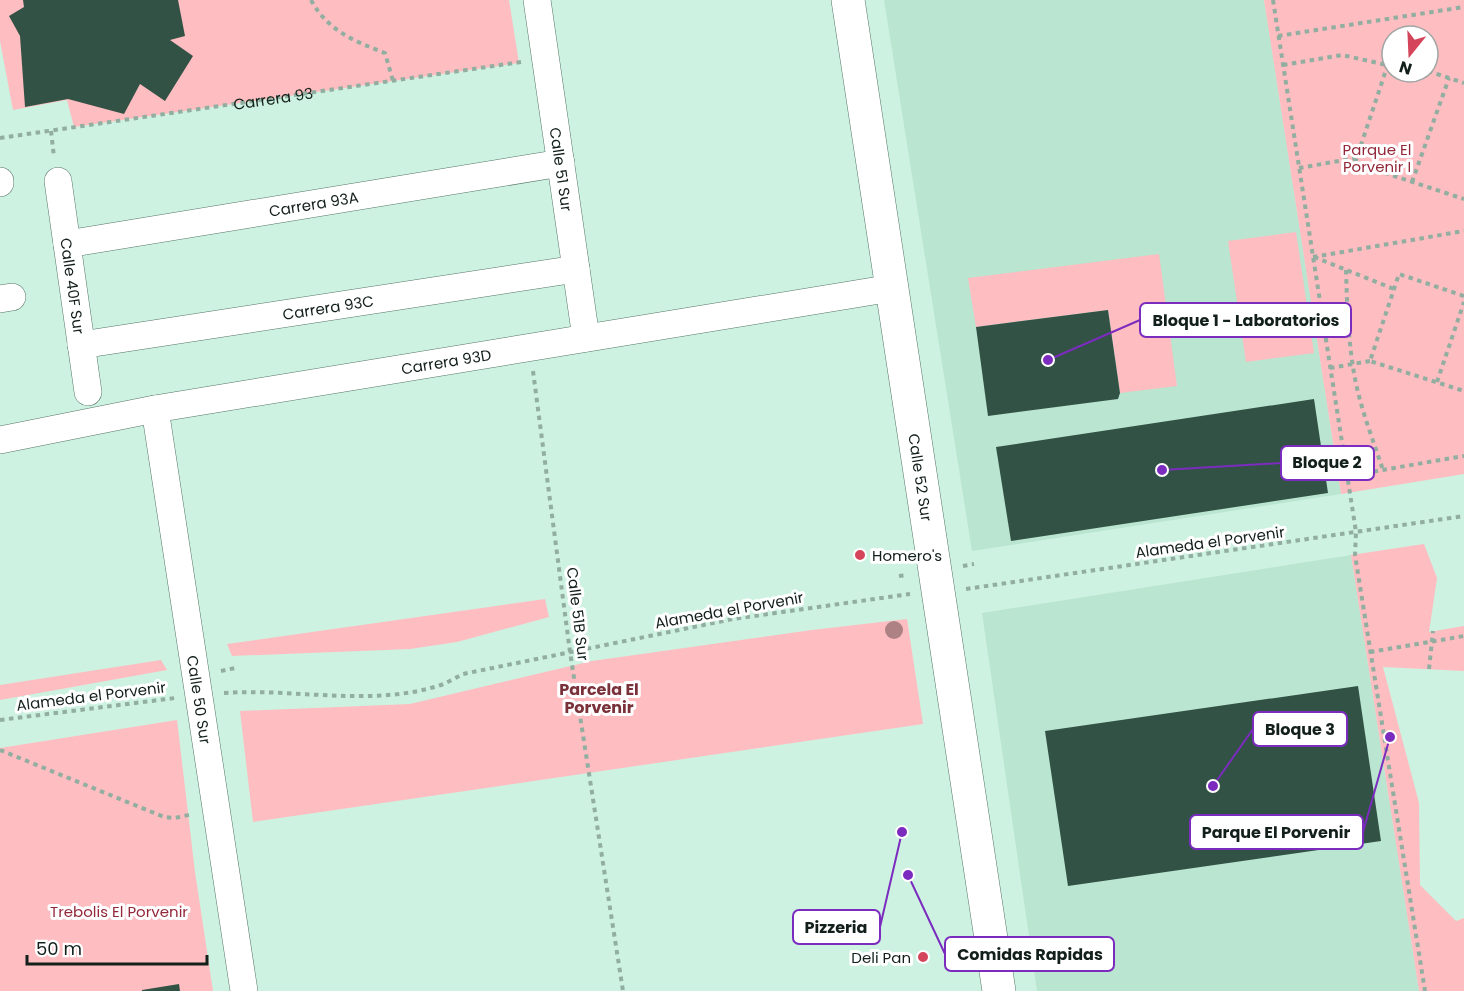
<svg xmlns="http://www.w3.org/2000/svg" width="1464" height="991" viewBox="0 0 1464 991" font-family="Poppins,sans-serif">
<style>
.built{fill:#bae5d1}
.green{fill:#febdc0;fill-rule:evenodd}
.building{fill:#325245}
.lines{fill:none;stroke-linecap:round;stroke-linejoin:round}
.street-casing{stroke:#557567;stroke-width:28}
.secondary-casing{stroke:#557567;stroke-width:34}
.path{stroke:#91aea1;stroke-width:4;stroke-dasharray:4.5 4.5;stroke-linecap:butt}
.street{stroke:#fff;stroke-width:27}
.secondary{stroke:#fff;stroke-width:33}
.tree{fill:#ae8285}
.poi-dot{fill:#d4445a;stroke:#fff;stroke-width:2}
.labels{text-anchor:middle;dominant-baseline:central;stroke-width:6;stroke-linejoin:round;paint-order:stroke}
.street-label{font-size:15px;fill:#121f1a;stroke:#fff}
.park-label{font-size:15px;fill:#932739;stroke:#fff}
.poi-label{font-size:15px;fill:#121f1a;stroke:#fff;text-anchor:start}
.neighbourhood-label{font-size:16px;font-weight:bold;fill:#7a323a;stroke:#fff}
.leader{fill:none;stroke:#7b2cbf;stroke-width:2}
.callout-dot{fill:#7b2cbf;stroke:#fff;stroke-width:2}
.callout{fill:#fff;stroke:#7b2cbf;stroke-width:2}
.callout-label{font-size:16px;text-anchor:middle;font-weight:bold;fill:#121f1a}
</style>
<rect width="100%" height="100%" fill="#cef2e1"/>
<!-- built -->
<g class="built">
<polygon points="884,0 1264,0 1341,494 972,551"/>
<polygon points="1351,555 1419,991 1037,991 982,613"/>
</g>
<!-- green -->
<g class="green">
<polygon points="0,0 509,0 519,63 74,127 67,100 13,110 0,41"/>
<path d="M 1264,0 L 1464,0 L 1464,474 L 1341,494 ZM 1392,36 L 1428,36 L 1428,72 L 1392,72 Z"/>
<polygon points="1296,232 1314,353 1246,362 1228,241"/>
<polygon points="1159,254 1177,386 1120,393 1108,310 976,327 968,278"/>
<polygon points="1424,544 1437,578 1429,632 1464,626 1464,671 1383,667 1419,803 1420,885 1456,921 1464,918 1464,991 1419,991 1351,555"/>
<polygon points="545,599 549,617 457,642 410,649 232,656 227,644"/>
<polygon points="907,619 923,724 253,822 240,711 410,704 592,661 812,630"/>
<polygon points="161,660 167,670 0,700 0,685"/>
<polygon points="177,720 195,872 213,991 0,991 0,748"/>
</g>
<!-- building -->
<g class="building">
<polygon points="23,0 178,0 185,36 170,40 193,56 165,101 140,84 124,114 68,99 25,107 20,36 9,16 24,7"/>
<polygon points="1108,310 1120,393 1118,399 988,416 976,327"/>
<polygon points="1314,399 1328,493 1011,541 996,447"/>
<polygon points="1358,686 1381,841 1068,886 1045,731"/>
<polygon points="179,984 180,991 142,991 142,990"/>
</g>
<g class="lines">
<!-- street casing -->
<g class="street-casing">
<g id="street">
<path id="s2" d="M 537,0 L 586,338"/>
<polyline points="0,181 0,183"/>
<path id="s3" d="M 58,181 L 88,392"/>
<path id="s4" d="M 67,244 L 561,163"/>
<polyline points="0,299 12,297"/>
<path id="s5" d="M 81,345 L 576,269"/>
<path id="s6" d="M 155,409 L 244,991"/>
<path id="s7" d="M 0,440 L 155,409 L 892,288"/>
</g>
</g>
<!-- secondary casing -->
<g class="secondary-casing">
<g id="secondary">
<path id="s8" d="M 848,0 L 999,991"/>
</g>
</g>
<!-- path -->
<g class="path">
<path d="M 311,0 C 328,31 354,41 385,53 L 393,81"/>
<polyline points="1273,0 1356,532 1355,555 1425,991"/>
<polyline points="1278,36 1464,7"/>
<polyline points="1392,59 1390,58 1355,163 1464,199"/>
<polyline points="1283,65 1342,55 1387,65"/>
<polyline points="1428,71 1464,83"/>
<polyline points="51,131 54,157"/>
<path id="s1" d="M 0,138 L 521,62"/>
<polyline points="1299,168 1356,158"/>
<polyline points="1412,182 1449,78"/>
<polyline points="1313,257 1464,231"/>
<polyline points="1314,257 1394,289"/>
<path d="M 1346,270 C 1347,303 1348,335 1353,367 C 1358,402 1372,437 1383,470"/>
<polyline points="1464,296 1399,274 1370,361 1464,391"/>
<polyline points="1330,368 1370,361"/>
<polyline points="533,371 570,652 623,991"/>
<polyline points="1437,382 1464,302"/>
<polyline points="1347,476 1464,456"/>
<polyline points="963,566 974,564"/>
<polyline points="899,576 908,575"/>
<polyline points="966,589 1464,516"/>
<polyline points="1370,652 1464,636"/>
<polyline points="1429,669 1433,631"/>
<polyline points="221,671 235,668"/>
<path d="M 224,693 C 295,688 369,707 438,686 C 447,683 455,678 463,674 L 733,619 L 910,594"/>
<polyline points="0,720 175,698"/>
<polyline points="0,750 164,817 175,818 193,814"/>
</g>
<!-- street -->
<use href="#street" class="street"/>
<!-- secondary -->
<use href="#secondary" class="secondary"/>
</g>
<!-- trees -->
<circle class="tree" cx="894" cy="630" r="9"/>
<!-- markers -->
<g class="poi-dot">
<circle cx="860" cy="555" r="6"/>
<circle cx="923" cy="957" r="6"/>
</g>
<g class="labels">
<!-- street labels -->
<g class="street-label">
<text stroke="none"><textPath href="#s1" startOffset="276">Carrera 93</textPath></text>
<text stroke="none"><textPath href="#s2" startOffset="171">Calle 51 Sur</textPath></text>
<text stroke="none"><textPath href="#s4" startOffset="250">Carrera 93A</textPath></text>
<text stroke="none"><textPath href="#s3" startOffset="106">Calle 40F Sur</textPath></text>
<text stroke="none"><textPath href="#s5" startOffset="250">Carrera 93C</textPath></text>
<text stroke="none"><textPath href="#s7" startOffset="453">Carrera 93D</textPath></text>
<text stroke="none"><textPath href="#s8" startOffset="483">Calle 52 Sur</textPath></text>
<text transform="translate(1210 542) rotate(-8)">Alameda el Porvenir</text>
<text transform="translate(729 610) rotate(-10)">Alameda el Porvenir</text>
<text transform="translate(578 614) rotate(83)">Calle 51B Sur</text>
<text transform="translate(91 696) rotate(-7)">Alameda el Porvenir</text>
<text stroke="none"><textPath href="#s6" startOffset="294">Calle 50 Sur</textPath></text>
</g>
<!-- park labels -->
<g class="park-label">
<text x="1377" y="149">Parque El<tspan x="1377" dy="17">Porvenir I</tspan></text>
<text x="119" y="911">Trebolis El Porvenir</text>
</g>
<!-- poi labels -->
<g class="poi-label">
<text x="872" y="555">Homero's</text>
<text x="911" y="957" text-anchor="end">Deli Pan</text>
</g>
<!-- neighbourhood labels -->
<g class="neighbourhood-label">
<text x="599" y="689">Parcela El<tspan x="599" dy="18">Porvenir</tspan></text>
</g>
</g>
<!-- callouts -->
<path class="leader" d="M1048 360L1140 320M1162 470L1281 463M1213 786L1253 729M1390 737L1363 832M902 832L880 927M908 875L945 954"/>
<g class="callout-dot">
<circle cx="1048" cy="360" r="6"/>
<circle cx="1162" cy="470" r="6"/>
<circle cx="1213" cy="786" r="6"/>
<circle cx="1390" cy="737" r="6"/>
<circle cx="902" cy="832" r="6"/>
<circle cx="908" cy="875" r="6"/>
</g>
<g class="callout">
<rect x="1140" y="303" width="211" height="34" rx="6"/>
<rect x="1281" y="446" width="93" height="34" rx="6"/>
<rect x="1253" y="712" width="94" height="34" rx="6"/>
<rect x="1190" y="815" width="173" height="34" rx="6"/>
<rect x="793" y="910" width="87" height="34" rx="6"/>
<rect x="945" y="937" width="169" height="34" rx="6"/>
</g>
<g class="callout-label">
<text x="1246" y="326">Bloque 1 - Laboratorios</text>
<text x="1327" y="468">Bloque 2</text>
<text x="1300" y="735">Bloque 3</text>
<text x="1276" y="838">Parque El Porvenir</text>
<text x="836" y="933">Pizzeria</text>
<text x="1030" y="960">Comidas Rapidas</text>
</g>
<!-- north arrow -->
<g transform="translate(1410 54) rotate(198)"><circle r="28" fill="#ffffff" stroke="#a0a5a3" stroke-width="1.5"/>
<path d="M0-4.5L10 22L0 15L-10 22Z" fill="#d4445a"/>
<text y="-9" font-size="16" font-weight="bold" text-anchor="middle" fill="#121f1a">N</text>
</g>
<!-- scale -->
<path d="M27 955v9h180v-9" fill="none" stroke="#121f1a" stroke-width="3"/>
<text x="36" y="955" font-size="18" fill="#121f1a" stroke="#ffffff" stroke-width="4.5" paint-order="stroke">50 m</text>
</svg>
